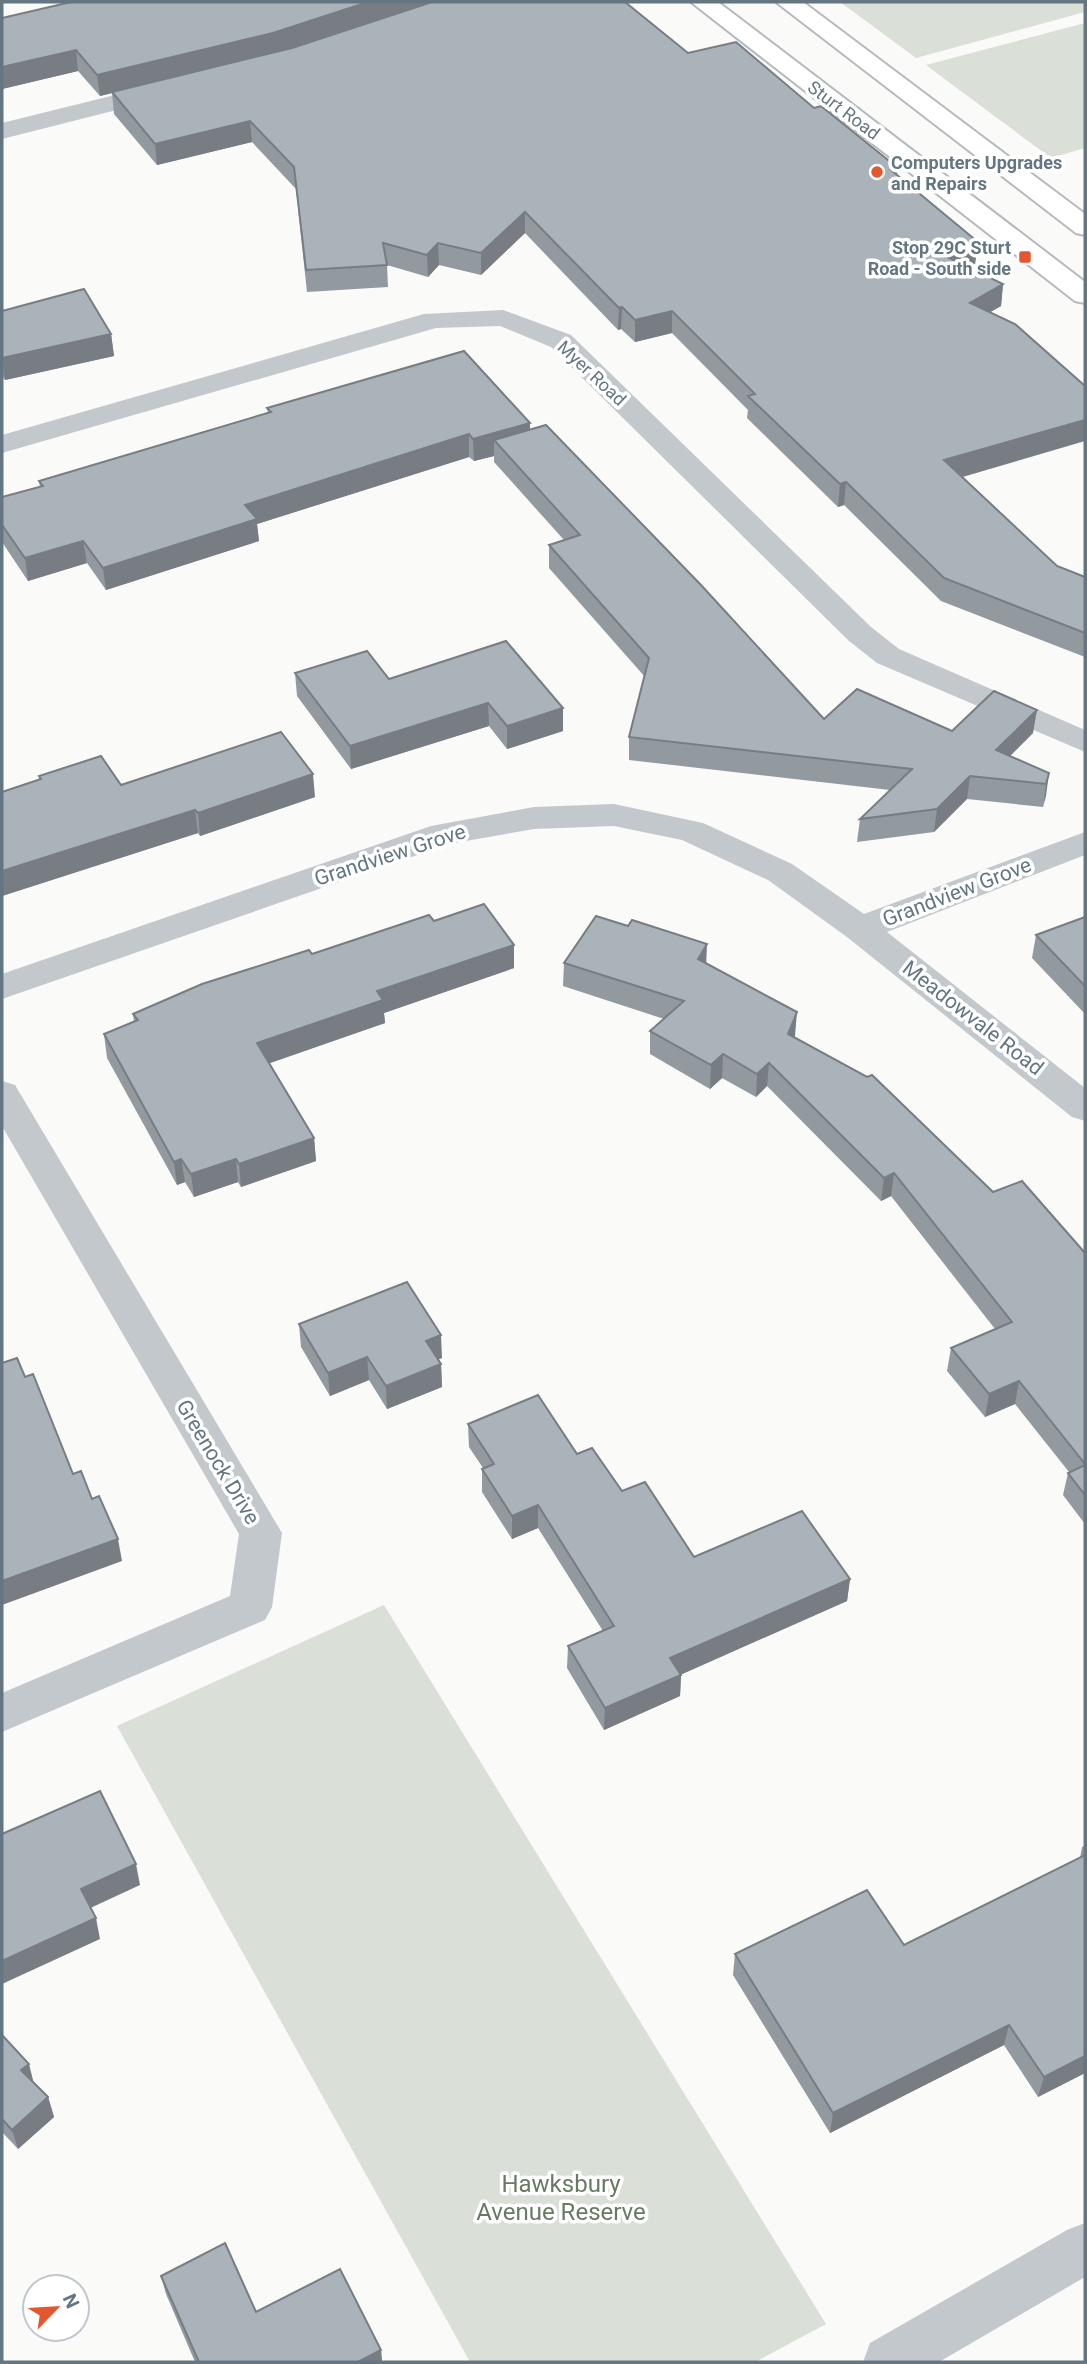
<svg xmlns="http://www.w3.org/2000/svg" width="1087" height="2364" viewBox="0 0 1087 2364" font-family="Roboto,sans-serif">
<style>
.green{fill:#dadfd7}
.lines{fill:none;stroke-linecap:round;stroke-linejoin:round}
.major-casing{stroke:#b5babe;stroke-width:4}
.minor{fill:#c3c8cc;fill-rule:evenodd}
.major{fill:#fff;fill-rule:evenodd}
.wall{fill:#929a9f}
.shaded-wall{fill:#777d82}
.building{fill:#aab3b9;stroke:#777d82;stroke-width:2}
.poi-dot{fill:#e4572e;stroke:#fff;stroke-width:2.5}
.labels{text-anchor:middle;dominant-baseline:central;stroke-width:7;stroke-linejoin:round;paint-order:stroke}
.far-street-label{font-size:18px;fill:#657683;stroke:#fff}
.far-poi-label{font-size:18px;font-weight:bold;fill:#657683;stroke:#fff;text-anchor:start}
.street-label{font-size:21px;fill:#657683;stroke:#fff}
.near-park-label{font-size:24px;fill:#687a64;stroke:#fff}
</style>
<rect width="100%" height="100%" fill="#fafaf8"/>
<!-- green -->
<g class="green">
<polygon points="840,2 1085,2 1085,12 916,58"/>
<polygon points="1085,23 1085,148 1051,158 926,65"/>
<polygon points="384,1605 826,2324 755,2362 470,2362 117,1726"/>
</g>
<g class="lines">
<!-- major casing -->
<g class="major-casing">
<g id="major">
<polygon points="691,2 718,2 1085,282 1085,303 1075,301"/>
<polygon points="776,2 803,2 1085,214 1085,235 1076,233"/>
</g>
</g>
<!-- minor -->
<g class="minor">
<polygon points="163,83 172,86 176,91 172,96 2,139 2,123"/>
<polygon points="503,310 571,335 871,627 899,649 1085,730 1085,752 877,663 849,641 551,347 500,326 436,328 2,453 2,435 424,314"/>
<polygon points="614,804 703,823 792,864 864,914 1085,832 1085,855 887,932 1085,1088 1085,1121 1072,1117 847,937 768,880 682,840 614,826 534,829 449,844 2,999 2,974 431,826 534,807"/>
<polygon points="2,1081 15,1085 282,1533 272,1607 265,1620 2,1732 2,1693 230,1596 239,1534 2,1126"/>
<polygon points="1085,2223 1085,2277 939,2362 863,2362 870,2343 1067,2230"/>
</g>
<!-- major -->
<use href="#major" class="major"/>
</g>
<!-- wall -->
<g class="wall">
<polygon points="2,18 688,53 814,108 898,168 897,175 978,242 975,264 966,266 1003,284 1001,306 990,312 962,477 1057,566 1085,577 1085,657 941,601 844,505 838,507 747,418 748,410 672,333 635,342 621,329 618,330 525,233 481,275 439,265 428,277 387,265 388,287 307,292 296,189 252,142 157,165 114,114 112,93 100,96 78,71 2,89"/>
<polygon points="2,311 111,334 114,356 5,380 2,376"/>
<polygon points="267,408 530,430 824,719 952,731 1033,733 1010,756 1049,773 1043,807 967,799 934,832 857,842 860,819 890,790 629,760 629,737 645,677 549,568 549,545 564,540 494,462 494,456 474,461 469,457 257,524 259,541 106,590 87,563 28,581 2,542 2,497 40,487 39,481 268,413"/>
<polygon points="295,673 389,679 563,708 563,731 507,749 489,726 351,769 297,696"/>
<polygon points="39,776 121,785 315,797 200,836 198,833 2,896 2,792 39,780"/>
<polygon points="1085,917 1085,1014 1032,958 1036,935"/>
<polygon points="434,921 514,968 384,1013 385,1023 269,1063 314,1138 316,1161 241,1187 238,1182 194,1197 185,1182 177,1185 107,1058 104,1034 134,1022 133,1014 312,954"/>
<polygon points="564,963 706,963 795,1036 794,1038 993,1192 1085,1253 1085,1524 1063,1495 1068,1473 1069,1472 1015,1404 985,1417 947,1371 951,1348 995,1329 891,1196 881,1201 767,1086 756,1097 722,1078 710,1089 650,1054 650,1031 664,1019 563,986"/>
<polygon points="299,1324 442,1358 438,1359 441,1364 442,1387 387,1409 369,1380 330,1396 301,1347"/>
<polygon points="468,1424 577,1454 622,1491 694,1557 850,1579 847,1601 681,1674 680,1696 604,1730 567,1668 568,1646 603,1631 538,1528 512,1539 482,1492 482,1469 483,1468 469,1447"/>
<polygon points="1085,1846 1085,2073 1038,2097 1004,2045 830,2133 733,1975 735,1954 904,1945 1080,1858 1082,1847"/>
<polygon points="2,2035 34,2083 48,2097 54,2117 18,2149 2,2132"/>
<polygon points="161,2276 256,2312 381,2350 382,2362 195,2362 166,2294"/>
</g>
<!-- shaded-wall -->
<g class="shaded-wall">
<polygon points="368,2 432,2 274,53 100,96 97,75"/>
<polygon points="76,50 78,71 2,89 2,67"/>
<polygon points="250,121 252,142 157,165 155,144"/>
<polygon points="525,212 525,233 481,275 481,253"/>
<polygon points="978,242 975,264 936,274 939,253"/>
<polygon points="438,243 439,265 428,277 427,255"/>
<polygon points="1003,284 1001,306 968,325 970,303"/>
<polygon points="622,307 621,329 618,330 619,308"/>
<polygon points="672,311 672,333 635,342 635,320"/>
<polygon points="111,334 114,356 5,380 2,358"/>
<polygon points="1085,420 1085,441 942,483 944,460"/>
<polygon points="530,423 530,445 494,440 494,456 474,461 473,439"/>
<polygon points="469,434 469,457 257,524 259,541 106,590 103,568 245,505"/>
<polygon points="846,482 844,505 838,507 840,484"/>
<polygon points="83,541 87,563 28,581 25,558"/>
<polygon points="488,703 489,726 351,769 350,746"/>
<polygon points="563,708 563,731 507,749 507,726"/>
<polygon points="1037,710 1033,733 993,773 996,750"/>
<polygon points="1049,773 1046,796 1043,807 1046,784"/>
<polygon points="313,774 315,797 200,836 198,813"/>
<polygon points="970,776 967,799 934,832 937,809"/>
<polygon points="195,810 198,833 2,896 2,871"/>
<polygon points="707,944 706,968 698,959"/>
<polygon points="514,945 514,968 384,1013 385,1023 259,1067 257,1043 377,991"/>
<polygon points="797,1012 795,1036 786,1057 788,1034"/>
<polygon points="723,1054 722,1078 710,1089 711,1065"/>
<polygon points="769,1063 767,1086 756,1097 757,1074"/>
<polygon points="314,1138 316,1161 241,1187 239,1164"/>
<polygon points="181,1159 185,1182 177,1185 174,1162"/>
<polygon points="236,1159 238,1182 194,1197 191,1174"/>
<polygon points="894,1173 891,1196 881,1201 884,1178"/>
<polygon points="441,1335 442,1358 427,1364 426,1341"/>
<polygon points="367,1357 369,1380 330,1396 328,1373"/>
<polygon points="441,1364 442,1387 387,1409 386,1386"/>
<polygon points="1019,1381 1015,1404 985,1417 989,1394"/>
<polygon points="538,1505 538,1528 512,1539 512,1516"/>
<polygon points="118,1539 122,1561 2,1605 2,1581"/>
<polygon points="850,1579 847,1601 669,1680 670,1658"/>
<polygon points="681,1675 680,1696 604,1730 605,1708"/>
<polygon points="136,1864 140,1885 86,1910 81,1889"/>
<polygon points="96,1918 100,1939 2,1984 2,1961"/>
<polygon points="1009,2025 1004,2045 830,2133 833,2113"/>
<polygon points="1085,2056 1085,2073 1038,2097 1044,2077"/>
<polygon points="29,2064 34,2084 21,2070"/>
<polygon points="48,2097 54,2117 18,2149 12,2130"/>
<polygon points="381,2350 382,2362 358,2362"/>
</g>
<!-- building -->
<g class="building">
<polygon points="71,2 368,2 273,33 97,75 76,50 2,67 2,18"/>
<polygon points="432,2 625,2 688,53 736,42 814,108 821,106 898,168 891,170 978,242 939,253 1003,284 970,303 1015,324 1085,386 1085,420 944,460 1057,566 1085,577 1085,633 944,578 846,482 840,484 748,396 755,394 672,311 635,320 622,307 619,308 525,212 481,253 438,243 427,255 383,243 387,265 306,270 294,167 250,121 155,144 112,92 292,48"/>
<polygon points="84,289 111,334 2,358 2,311"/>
<polygon points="464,351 530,423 473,439 469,434 245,505 257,519 103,568 83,541 25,558 2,525 2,497 43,486 39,481 271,412 267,408"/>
<polygon points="546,425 701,585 824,719 857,689 952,731 994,691 1037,710 996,750 1049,773 1046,784 970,776 937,809 860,819 912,769 629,737 649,658 549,545 580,535 494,440"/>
<polygon points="506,641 563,708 507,726 488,703 350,746 295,673 367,651 389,679"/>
<polygon points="281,732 313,774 198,813 195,810 2,871 2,792 41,779 39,776 101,756 121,785"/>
<polygon points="484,904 514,945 377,991 383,1000 257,1043 314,1138 239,1164 236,1159 191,1174 181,1159 174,1162 104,1034 138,1020 133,1014 202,984 309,950 312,954 429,915 434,921"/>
<polygon points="596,916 628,926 632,920 707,944 698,959 797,1012 788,1034 867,1077 872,1075 993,1192 1022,1181 1085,1253 1085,1464 1019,1381 989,1394 951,1348 1012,1322 894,1173 884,1178 769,1063 757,1074 723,1054 711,1065 650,1031 684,1001 564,963"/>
<polygon points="1085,917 1085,986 1036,935"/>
<polygon points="407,1282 441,1335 426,1341 441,1364 386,1386 367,1357 328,1373 299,1324"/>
<polygon points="17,1358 25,1377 33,1374 73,1474 81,1471 92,1499 99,1496 118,1539 2,1581 2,1363"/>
<polygon points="538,1395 577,1454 592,1448 622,1491 645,1482 694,1557 802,1511 850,1579 670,1658 681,1675 605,1708 568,1646 614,1626 538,1505 512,1516 482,1469 494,1464 468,1424"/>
<polygon points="1085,1465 1085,1495 1068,1473"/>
<polygon points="100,1791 136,1864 81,1889 96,1918 2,1961 2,1834"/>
<polygon points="1085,1855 1085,2056 1044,2077 1009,2025 833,2113 735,1954 867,1890 904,1945"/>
<polygon points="2,2035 29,2064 21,2070 48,2097 12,2130 2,2119"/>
<polygon points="225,2243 256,2312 340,2269 381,2350 358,2362 199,2362 161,2276"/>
</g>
<!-- markers -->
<g class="poi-dot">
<circle cx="877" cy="172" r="7"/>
<rect x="1018" y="250" width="14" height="14" rx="3.5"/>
</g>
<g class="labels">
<!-- far-street labels -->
<g class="far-street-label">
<text transform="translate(844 110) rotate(37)">Sturt Road</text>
<text transform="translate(592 373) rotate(43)">Myer Road</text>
</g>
<!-- far-poi labels -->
<g class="far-poi-label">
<text x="891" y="162">Computers Upgrades<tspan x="891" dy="21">and Repairs</tspan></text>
<text x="1011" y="247" text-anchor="end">Stop 29C Sturt<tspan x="1011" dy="21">Road - South side</tspan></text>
</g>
<!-- street labels -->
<g class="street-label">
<text transform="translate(390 855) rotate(-18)">Grandview Grove</text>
<text transform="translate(957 892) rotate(-21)">Grandview Grove</text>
<text transform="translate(973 1018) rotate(38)">Meadowvale Road</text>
<text transform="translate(218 1462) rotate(59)">Greenock Drive</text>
</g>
<!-- near-park labels -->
<g class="near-park-label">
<text x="561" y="2184">Hawksbury<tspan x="561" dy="28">Avenue Reserve</tspan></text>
</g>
</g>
<!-- border -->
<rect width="1087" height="2364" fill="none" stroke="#657683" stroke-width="7"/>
<!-- north arrow -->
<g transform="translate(56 2308) rotate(65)"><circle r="33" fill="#ffffff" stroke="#c1c8cd" stroke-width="2"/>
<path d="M0-5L12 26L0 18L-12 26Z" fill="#e4572e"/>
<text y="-10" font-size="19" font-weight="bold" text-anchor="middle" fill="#657683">N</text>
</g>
</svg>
